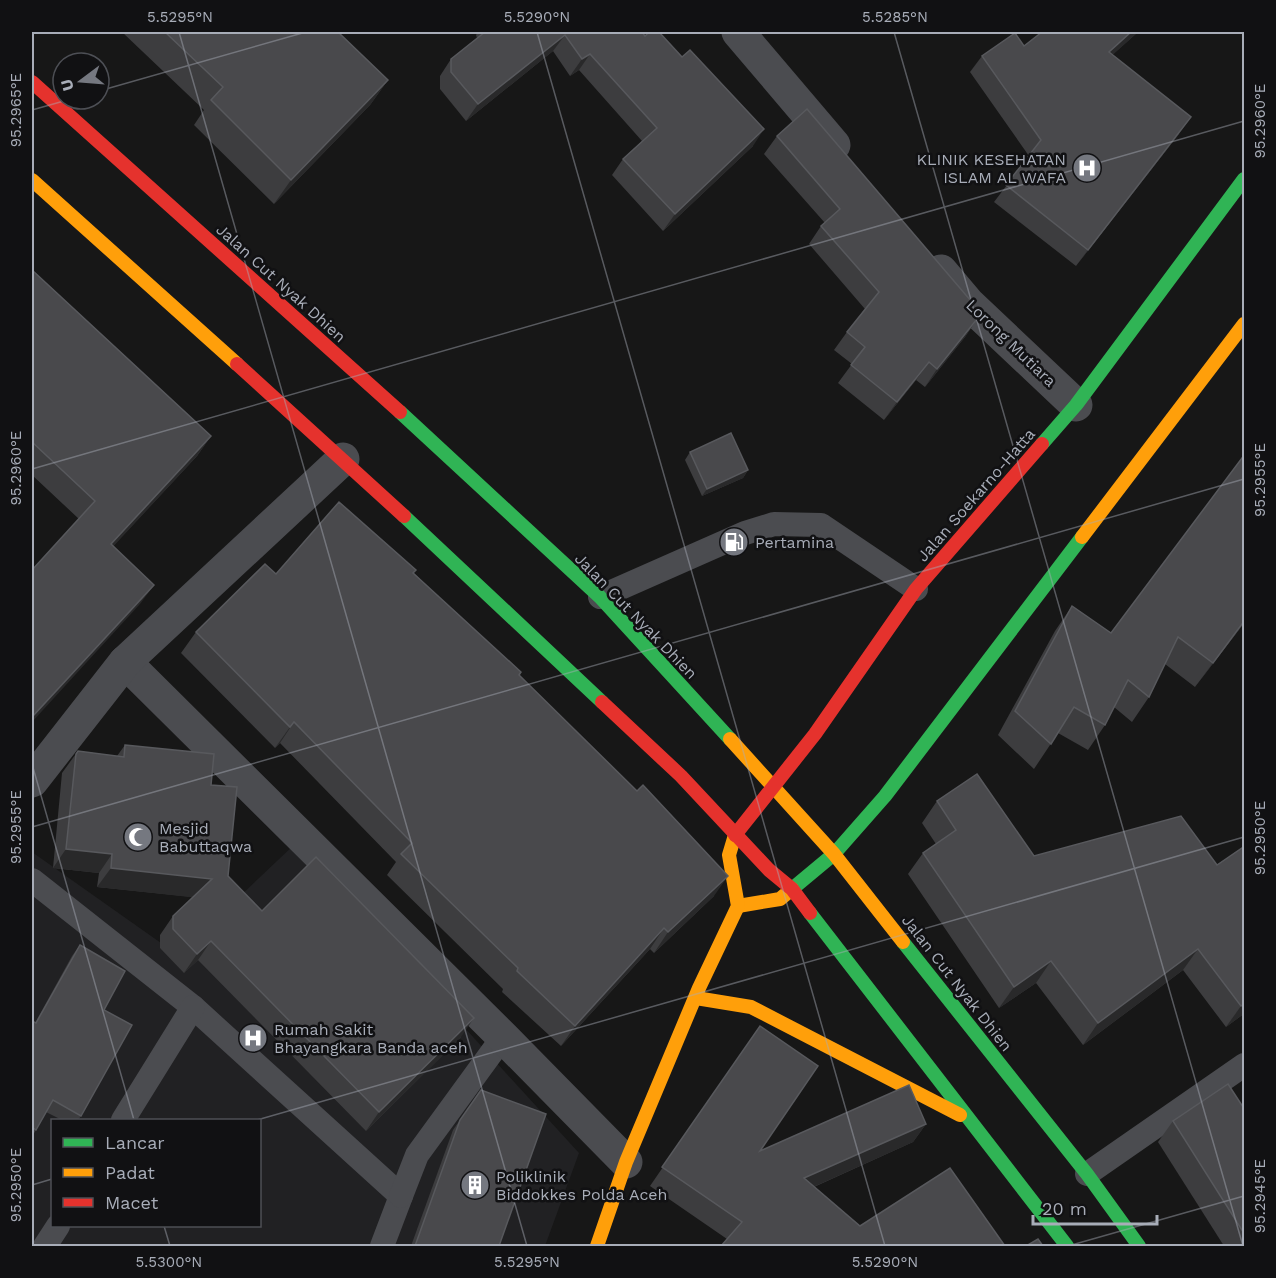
<svg xmlns="http://www.w3.org/2000/svg" width="1276" height="1278" viewBox="0 0 1276 1278" font-family="'Work Sans',sans-serif">
<style>
.built{fill:#212123;fill-rule:evenodd}
.lines{fill:none;stroke-linecap:round;stroke-linejoin:round}
.lane{stroke:#4b4c50;stroke-width:24}
.street{stroke:#4b4c50;stroke-width:33}
.fast{stroke:#30b455;stroke-width:14}
.slow{stroke:#ff9f0a;stroke-width:14}
.jam{stroke:#e5322d;stroke-width:14}
.wall{fill:#3d3d3f}
.shaded-wall{fill:#29292a}
.building{fill:#49494c;stroke:#58595d;stroke-width:1.5}
.ticks{fill:none;stroke:#a8adb8;stroke-width:1.5;stroke-opacity:0.45}
.labels{text-anchor:middle;dominant-baseline:central;stroke-width:5;stroke-linejoin:round;paint-order:stroke}
.poi-label{font-size:16px;fill:#a8adb8;stroke:#111113;text-anchor:start}
.street-label{font-size:16px;fill:#a8adb8;stroke:#111113}
.neatline{fill:none;stroke:#a8adb8;stroke-width:2}
.ticks-label{font-size:15px;text-anchor:middle;fill:#a8adb8}
</style>
<rect width="100%" height="100%" fill="#171717"/>
<!-- built -->
<path class="built" d="M 296,843 L 579,1153 L 545,1246 L 32,1246 L 32,852 L 178,955 ZM 52,1120 L 260,1120 L 260,1226 L 52,1226 Z"/>
<g class="lines">
<!-- lane -->
<g class="lane">
<polyline points="600,597 745,533 774,524 821,525 916,589"/>
<polyline points="32,880 193,1007 401,1196 382,1246"/>
<polyline points="123,1120 193,1007"/>
<polyline points="1087,1174 1244,1065"/>
<polyline points="401,1196 417,1155 503,1037"/>
<polyline points="45,1246 58,1226"/>
</g>
<!-- street -->
<g class="street">
<polyline points="738,32 834,145"/>
<polyline points="941,271 968,303 1076,405"/>
<polyline points="125,662 503,1037 626,1162"/>
<polyline points="32,781 125,662 343,459"/>
</g>
<!-- fast -->
<g class="fast">
<polyline points="400,412 600,597 730,739"/>
<polyline points="1042,444 1076,405 1244,179"/>
<polyline points="404,516 602,702"/>
<polyline points="792,889 834,854 885,796 1082,537"/>
<polyline points="810,913 1067,1246"/>
<polyline points="903,942 1087,1174 1139,1246"/>
</g>
<!-- slow -->
<g class="slow">
<polyline points="32,180 237,364"/>
<polyline points="1082,537 1244,324"/>
<polyline points="730,739 834,854 903,942"/>
<polyline points="738,906 780,899 792,889"/>
<polyline points="696,998 751,1007 960,1115"/>
<polyline points="597,1246 626,1162 699,988 738,906 729,855 735,835"/>
</g>
<!-- jam -->
<g class="jam">
<polyline points="32,82 400,412"/>
<polyline points="237,364 404,516"/>
<polyline points="602,702 681,776 769,870 792,889 810,913"/>
<polyline points="735,835 815,734 916,589 1042,444"/>
</g>
</g>
<!-- wall -->
<g class="wall">
<polygon points="122,32 338,32 388,80 370,105 274,204 194,125 204,110"/>
<polygon points="478,32 642,32 645,36 753,146 663,231 612,175 623,159 642,141 579,70 570,76 553,51 466,121 440,89 440,76 451,59 477,38 476,35"/>
<polygon points="1042,32 1138,32 1112,55 1179,134 1076,266 994,202 1029,156 970,72 982,56 1024,46"/>
<polygon points="777,136 971,301 965,310 977,319 965,337 925,387 916,380 884,420 838,383 852,364 834,350 847,332 865,309 809,244 821,226 825,223 764,154"/>
<polygon points="32,270 211,436 197,456 113,546 140,604 79,519 32,475"/>
<polygon points="690,452 748,470 743,478 702,496 685,460"/>
<polygon points="1245,454 1245,622 1195,687 1165,664 1149,697 1132,722 1114,707 1105,725 1088,750 1058,733 1034,769 998,735 1055,631 1072,606 1111,633"/>
<polygon points="414,573 519,675 714,896 654,953 650,949 561,1046 502,992 503,989 387,875 396,862 280,743 275,748 181,653 196,632 276,574"/>
<polygon points="125,745 211,785 228,876 262,911 461,1037 366,1131 198,960 184,973 160,948 160,935 173,916 193,897 97,887 99,873 53,868 62,773 78,751 117,756"/>
<polygon points="937,801 1034,856 1217,865 1245,846 1245,1013 1226,1027 1183,970 1083,1045 1036,983 999,1008 908,874 923,853 936,844 922,823"/>
<polygon points="80,945 104,1010 81,1116 78,1120 62,1120 46,1112 32,1137 32,1021 35,1023 72,956"/>
<polygon points="760,1026 760,1151 926,1124 913,1142 814,1187 860,1226 1005,1246 727,1239 650,1186"/>
<polygon points="481,1090 499,1246 411,1246 453,1130"/>
<polygon points="1245,1110 1245,1246 1224,1246 1158,1142 1173,1121"/>
</g>
<!-- shaded-wall -->
<g class="shaded-wall">
<polygon points="1131,32 1138,32 1097,69 1109,52"/>
<polygon points="565,35 553,51 466,121 478,104"/>
<polygon points="590,54 579,70 570,76 582,59"/>
<polygon points="388,80 370,105 274,204 291,180"/>
<polygon points="1191,117 1179,134 1076,266 1088,250"/>
<polygon points="764,129 753,146 663,231 675,214"/>
<polygon points="977,319 965,337 925,387 937,369"/>
<polygon points="929,362 916,380 884,420 897,402"/>
<polygon points="211,436 197,456 97,564 111,544"/>
<polygon points="748,470 743,478 702,496 707,489"/>
<polygon points="154,585 140,604 32,722 32,717"/>
<polygon points="1245,620 1245,622 1195,687 1213,663"/>
<polygon points="294,722 280,743 275,748 290,727"/>
<polygon points="66,849 112,854 99,873 53,868"/>
<polygon points="111,868 212,879 199,898 97,887"/>
<polygon points="728,876 714,896 654,953 668,932"/>
<polygon points="664,928 650,949 561,1046 575,1026"/>
<polygon points="211,941 198,960 184,973 197,954"/>
<polygon points="1198,949 1183,970 1083,1045 1098,1023"/>
<polygon points="1051,961 1036,983 999,1008 1014,987"/>
<polygon points="1245,1003 1245,1013 1226,1027 1241,1006"/>
<polygon points="474,1018 461,1037 366,1131 379,1112"/>
<polygon points="926,1124 913,1142 791,1197 804,1178"/>
</g>
<!-- building -->
<g class="building">
<polygon points="165,32 338,32 388,80 291,180 211,100 223,87"/>
<polygon points="485,32 642,32 645,36 649,32 659,32 682,57 690,50 764,129 675,214 623,159 657,128 590,54 582,59 565,35 478,104 451,72 451,59"/>
<polygon points="1042,32 1131,32 1109,52 1191,117 1088,250 1006,185 1041,140 982,56 1015,33 1024,46"/>
<polygon points="807,109 971,301 965,309 977,319 937,369 929,362 897,402 851,365 865,347 847,332 879,292 821,226 840,209 777,136"/>
<polygon points="32,270 211,436 111,544 154,585 32,717 32,570 95,501 32,442"/>
<polygon points="731,433 748,470 707,489 690,452"/>
<polygon points="1245,454 1245,620 1213,663 1178,637 1149,697 1128,680 1105,725 1074,707 1051,744 1015,711 1072,606 1111,633"/>
<polygon points="339,502 416,570 413,573 521,672 519,675 637,791 643,785 728,876 668,932 664,928 575,1026 517,971 518,968 401,854 412,843 294,722 290,727 196,632 265,564 276,574"/>
<polygon points="125,745 214,754 211,785 237,787 228,876 262,911 316,857 474,1018 379,1112 211,941 197,954 173,929 173,916 212,879 111,868 112,854 66,849 76,754 78,751 124,757"/>
<polygon points="977,774 1034,856 1181,816 1217,865 1245,846 1245,1003 1241,1006 1198,949 1098,1023 1051,961 1014,987 923,853 956,830 937,801"/>
<polygon points="80,945 125,971 104,1010 132,1025 81,1116 53,1100 36,1130 32,1127 32,1021 36,1023"/>
<polygon points="760,1026 818,1066 760,1151 909,1085 926,1124 804,1178 860,1226 950,1168 1005,1246 721,1246 742,1222 662,1167"/>
<polygon points="1228,1084 1245,1110 1245,1235 1173,1121"/>
<polygon points="481,1090 546,1114 499,1246 415,1246 460,1120"/>
<polygon points="1038,1239 1043,1246 1026,1246"/>
</g>
<!-- ticks -->
<path class="ticks" d="M 179,32 L 527,1246M 537,32 L 885,1246M 894,32 L 1243,1246M 99,91 L 306,32M 32,110 L 71,99M 32,469 L 1244,121M 32,764 L 134,1120M 32,827 L 1244,479M 257,1120 L 1244,837M 32,1185 L 52,1179M 164,1226 L 170,1246M 1068,1246 L 1244,1196"/>
<!-- icons -->
<defs>
<g id="hospital-disc" transform="scale(1.5)"><circle r="9.5" fill="#757880" stroke="#111113"/><path d="M-5-5h3v3.5h4V-5h3V5h-3V1.5h-4V5h-3Z" fill="#fff"/></g>
<g id="fuel-disc" transform="scale(1.5)"><circle r="9.5" fill="#757880" stroke="#111113"/><path d="M-5.5-6h7V0h2V4h1.3V-2.5L3-4.5l.8-.8L6-3V5H2.5V1h-1V6h-7ZM-4.2-4.7v3.2H.2V-4.7Z" fill="#fff"/></g>
<g id="mosque-disc" transform="scale(1.5)"><circle r="9.5" fill="#757880" stroke="#111113"/><path d="M3.5-4.9A6 6 0 1 0 3.5 4.9A5 5 0 1 1 3.5-4.9Z" fill="#fff"/></g>
<g id="building-disc" transform="scale(1.5)"><circle r="9.5" fill="#757880" stroke="#111113"/><path d="M-4-6H4V6H1V3H-1V6H-4ZM-2.5-4.3h1.7v1.8h-1.7ZM.8-4.3h1.7v1.8H.8ZM-2.5-1h1.7V.8h-1.7ZM.8-1h1.7V.8H.8Z" fill="#fff"/></g>
</defs>
<g fill-rule="evenodd">
<use href="#hospital-disc" x="1087" y="168"/>
<use href="#fuel-disc" x="734" y="542"/>
<use href="#mosque-disc" x="138" y="837"/>
<use href="#hospital-disc" x="253" y="1038"/>
<use href="#building-disc" x="475" y="1185"/>
</g>
<g class="labels">
<!-- poi labels -->
<g class="poi-label">
<text x="1066" y="159" text-anchor="end">KLINIK KESEHATAN<tspan x="1066" dy="18">ISLAM AL WAFA</tspan></text>
<text x="755" y="542">Pertamina</text>
<text x="159" y="828">Mesjid<tspan x="159" dy="18">Babuttaqwa</tspan></text>
<text x="274" y="1029">Rumah Sakit<tspan x="274" dy="18">Bhayangkara Banda aceh</tspan></text>
<text x="496" y="1176">Poliklinik<tspan x="496" dy="18">Biddokkes Polda Aceh</tspan></text>
</g>
<!-- street labels -->
<g class="street-label">
<text transform="translate(281 283) rotate(42)">Jalan Cut Nyak Dhien</text>
<text transform="translate(1011 343) rotate(44)">Lorong Mutiara</text>
<text transform="translate(976 495) rotate(-49)">Jalan Soekarno-Hatta</text>
<text transform="translate(636 616) rotate(46)">Jalan Cut Nyak Dhien</text>
<text transform="translate(957 983) rotate(52)">Jalan Cut Nyak Dhien</text>
</g>
</g>
<!-- border -->
<rect width="1276" height="1278" fill="none" stroke="#111113" stroke-width="66"/>
<!-- legend -->
<rect x="51" y="1119" width="210" height="108" fill="#111113" stroke="#4d4f55" stroke-width="1.5"/>
<rect x="63" y="1138" width="30" height="9" fill="#30b455" stroke="#4d4f55" stroke-width="1.5"/>
<text x="105" y="1149" font-size="18" fill="#a8adb8">Lancar</text>
<rect x="63" y="1168" width="30" height="9" fill="#ff9f0a" stroke="#4d4f55" stroke-width="1.5"/>
<text x="105" y="1179" font-size="18" fill="#a8adb8">Padat</text>
<rect x="63" y="1198" width="30" height="9" fill="#e5322d" stroke="#4d4f55" stroke-width="1.5"/>
<text x="105" y="1209" font-size="18" fill="#a8adb8">Macet</text>
<!-- north arrow -->
<g transform="translate(81 81) rotate(254)"><circle r="28" fill="#111113" stroke="#4d4f55" stroke-width="1.5"/>
<path d="M0-4.5L10 22L0 15L-10 22Z" fill="#757880"/>
<text y="-9" font-size="16" font-weight="bold" text-anchor="middle" fill="#a8adb8">U</text>
</g>
<!-- scale -->
<path d="M1033 1215v9h124v-9" fill="none" stroke="#a8adb8" stroke-width="3"/>
<text x="1042" y="1215" font-size="18" fill="#a8adb8" stroke="#111113" stroke-width="4.5" paint-order="stroke">20 m</text>
<rect x="33" y="33" width="1210" height="1212" class="neatline"/>
<g class="ticks-label">
<text x="180" y="22">5.5295°N</text>
<text x="537" y="22">5.5290°N</text>
<text x="895" y="22">5.5285°N</text>
<text transform="translate(16 110) rotate(-90)" y="5">95.2965°E</text>
<text transform="translate(1260 121) rotate(-90)" y="5">95.2960°E</text>
<text transform="translate(16 468) rotate(-90)" y="5">95.2960°E</text>
<text transform="translate(1260 480) rotate(-90)" y="5">95.2955°E</text>
<text transform="translate(16 827) rotate(-90)" y="5">95.2955°E</text>
<text transform="translate(1260 838) rotate(-90)" y="5">95.2950°E</text>
<text transform="translate(16 1185) rotate(-90)" y="5">95.2950°E</text>
<text transform="translate(1260 1196) rotate(-90)" y="5">95.2945°E</text>
<text x="169" y="1267">5.5300°N</text>
<text x="527" y="1267">5.5295°N</text>
<text x="885" y="1267">5.5290°N</text>
</g>
</svg>
